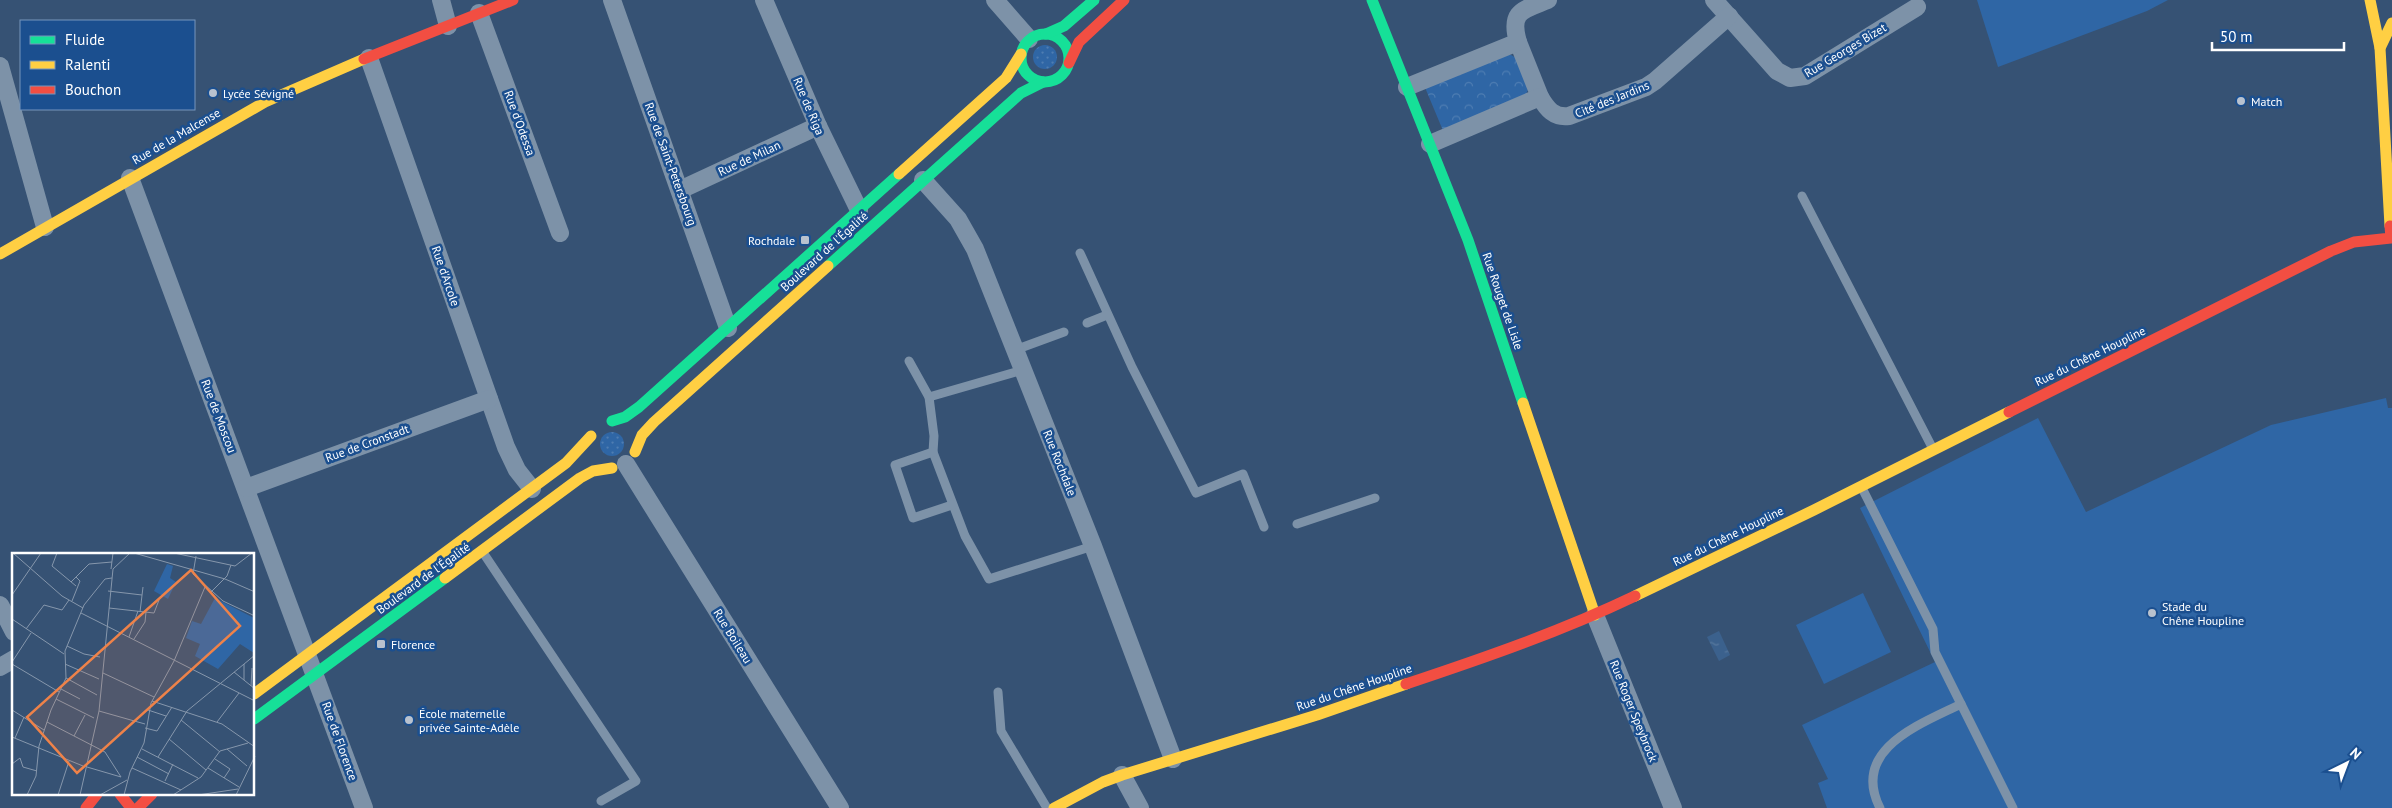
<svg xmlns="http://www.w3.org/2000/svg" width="2392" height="808" viewBox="0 0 2392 808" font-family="'PT Sans',sans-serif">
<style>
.grass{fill:url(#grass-dots)}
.park{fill:url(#park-crowns)}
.garden{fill:#2f66a5}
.water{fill:url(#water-ripples)}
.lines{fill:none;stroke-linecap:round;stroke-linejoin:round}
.lane{stroke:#7d92a8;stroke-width:9}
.street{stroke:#7d92a8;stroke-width:18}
.fast{stroke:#16e098;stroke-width:11}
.slow{stroke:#ffcf43;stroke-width:11}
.jam{stroke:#f24e42;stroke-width:11}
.poi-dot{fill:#b9c2ce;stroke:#1b4f8f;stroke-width:2}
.labels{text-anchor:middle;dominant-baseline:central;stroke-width:5;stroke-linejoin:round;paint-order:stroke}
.street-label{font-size:12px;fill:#fff;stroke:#1b4f8f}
.poi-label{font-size:12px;fill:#fff;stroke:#1b4f8f;text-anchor:start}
.inset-road{fill:none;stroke:#8697ac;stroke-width:1}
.view{fill:#ee8249;fill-opacity:0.15;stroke:#ee8249;stroke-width:2.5}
.inset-edge{fill:none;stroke:#fff;stroke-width:2.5}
</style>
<defs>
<pattern id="grass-dots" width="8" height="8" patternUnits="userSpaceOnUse" patternTransform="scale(1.25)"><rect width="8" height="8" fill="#2f66a5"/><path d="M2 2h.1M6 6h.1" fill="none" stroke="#4e7db2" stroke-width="1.8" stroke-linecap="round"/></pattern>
<pattern id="park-crowns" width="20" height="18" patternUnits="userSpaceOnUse" patternTransform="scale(1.25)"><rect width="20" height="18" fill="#2f66a5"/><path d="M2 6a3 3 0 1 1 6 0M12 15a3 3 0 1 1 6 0" fill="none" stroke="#4e7db2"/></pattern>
<pattern id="water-ripples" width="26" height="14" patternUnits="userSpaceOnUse" patternTransform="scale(1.25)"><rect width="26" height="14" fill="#3b618d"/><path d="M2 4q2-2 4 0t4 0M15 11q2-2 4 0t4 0" fill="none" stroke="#58799e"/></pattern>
</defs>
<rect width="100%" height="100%" fill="#365274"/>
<!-- grass -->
<g class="grass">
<circle cx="1045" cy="57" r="12"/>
<circle cx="612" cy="444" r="12"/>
</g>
<!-- park -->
<polygon class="park" points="1503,54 1511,55 1520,60 1528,90 1523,100 1444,133 1424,85"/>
<!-- garden -->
<g class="garden">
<polygon points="1977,0 2168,0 2147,11 1998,67"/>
<polygon points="2386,398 2388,408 2392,408 2392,808 1827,808 1818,783 1828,779 1802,725 1935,662 1860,508 2038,418 2086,512 2271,425"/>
<polygon points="1863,593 1891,652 1824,684 1796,625"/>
</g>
<!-- water -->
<polygon class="water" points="1719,631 1730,655 1719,661 1707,637"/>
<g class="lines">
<!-- lane -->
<g class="lane">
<polyline points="1802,196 1933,449"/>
<polyline points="1080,253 1132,367 1196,493 1243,474 1264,527"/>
<polyline points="1087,323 1107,315"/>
<polyline points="1015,350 1064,332"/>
<polyline points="909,361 929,397 934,436 933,452 965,536 989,579 1093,546"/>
<polyline points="929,397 1023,370"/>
<polyline points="933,452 895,465 913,518 952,505"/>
<polyline points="1862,488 1933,629 1935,652 2013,808"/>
<polyline points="1297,524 1375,498"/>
<polyline points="482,551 636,781 601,801"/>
<polyline points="998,692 1001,731 1047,808"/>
<path d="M 1880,808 C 1850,749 1921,724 1961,704"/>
</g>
<!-- street -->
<g class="street">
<polyline points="441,0 448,26"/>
<polyline points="612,0 728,328"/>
<polyline points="764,0 818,126 859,210"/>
<polyline points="995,0 1029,39"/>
<polyline points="1714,0 1777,71 1790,78 1805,76 1917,7"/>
<polyline points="479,13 560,233"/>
<polyline points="1518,42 1540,97"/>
<polyline points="369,58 506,447 517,470 532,489"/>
<polyline points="0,66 45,227"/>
<path d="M 1407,87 L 1518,42 C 1509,11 1523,10 1548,0"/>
<path d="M 1430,144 L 1540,97 C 1547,109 1554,118 1569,116 L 1646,87 L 1655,81 L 1729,16"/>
<polyline points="130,178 364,808"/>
<polyline points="923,180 958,219 975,249 1093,546 1173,759"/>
<polyline points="680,190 818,126"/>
<polyline points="626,464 840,808"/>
<polyline points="246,488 489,399"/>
<polyline points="0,605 14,632"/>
<polyline points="1595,615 1673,808"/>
<polyline points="0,667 14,659"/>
<polyline points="1122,775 1140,808"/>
</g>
<!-- fast -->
<g class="fast">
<polyline points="1372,0 1468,240 1523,403"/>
<circle cx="1045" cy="58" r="24"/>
<polyline points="1046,34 1064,26 1094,0"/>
<polyline points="828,266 1021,93 1043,82"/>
<polyline points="612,421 625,417 639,407 899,174"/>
<polyline points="254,719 445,578"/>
</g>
<!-- slow -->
<g class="slow">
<polyline points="2370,0 2380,48"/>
<polyline points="899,174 1006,78 1021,54"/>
<polyline points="2390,226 2380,48 2392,23"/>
<polyline points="0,254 265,102 364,59"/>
<polyline points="1523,403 1595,615"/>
<polyline points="635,452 642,435 654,422 828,266"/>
<polyline points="445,578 580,478 593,471 612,468"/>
<polyline points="1635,596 1814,510 2009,412"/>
<polyline points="254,694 566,463 591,436"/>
<polyline points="1054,808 1103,782 1122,775 1317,715 1406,684"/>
</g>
<!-- jam -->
<g class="jam">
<polyline points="364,59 513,0"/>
<polyline points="1069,63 1079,42 1124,0"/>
<polyline points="2009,412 2331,251 2354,242 2391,238 2390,226"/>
<path d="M 1406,684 C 1484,658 1562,631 1635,596"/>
<polyline points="120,794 131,808"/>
<polyline points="86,808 97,794"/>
<polyline points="138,808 152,794"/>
</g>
</g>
<!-- markers -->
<g class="poi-dot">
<circle cx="213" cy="93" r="5"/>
<circle cx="2241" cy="101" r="5"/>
<rect x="800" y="235" width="10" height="10" rx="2.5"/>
<circle cx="2152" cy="613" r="5"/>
<rect x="376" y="639" width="10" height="10" rx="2.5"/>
<circle cx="409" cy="720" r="5"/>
</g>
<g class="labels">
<!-- street labels -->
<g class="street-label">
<text transform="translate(1845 50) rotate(-31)">Rue Georges Bizet</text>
<text transform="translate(1612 99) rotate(-22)">Cité des Jardins</text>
<text transform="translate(809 106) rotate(67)">Rue de Riga</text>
<text transform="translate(520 123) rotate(70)">Rue d'Odessa</text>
<text transform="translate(176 136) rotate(-30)">Rue de la Malcense</text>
<text transform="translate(749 158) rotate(-25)">Rue de Milan</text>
<text transform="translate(671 164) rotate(70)">Rue de Saint-Petersbourg</text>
<text transform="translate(824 251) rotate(-42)">Boulevard de l'Égalité</text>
<text transform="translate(446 276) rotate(71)">Rue d'Arcole</text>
<text transform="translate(1503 301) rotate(71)">Rue Rouget de Lisle</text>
<text transform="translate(2090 356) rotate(-26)">Rue du Chêne Houpline</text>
<text transform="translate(219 416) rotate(69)">Rue de Moscou</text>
<text transform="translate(367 443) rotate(-20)">Rue de Cronstadt</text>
<text transform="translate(1060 463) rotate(68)">Rue Rochdale</text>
<text transform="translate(1728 536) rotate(-26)">Rue du Chêne Houpline</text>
<text transform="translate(423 578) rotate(-36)">Boulevard de l'Égalité</text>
<text transform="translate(733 636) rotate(58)">Rue Boileau</text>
<text transform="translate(1354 687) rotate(-19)">Rue du Chêne Houpline</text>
<text transform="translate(1634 711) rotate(68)">Rue Roger Speybrock</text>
<text transform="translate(340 741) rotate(70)">Rue de Florence</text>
</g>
<!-- poi labels -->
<g class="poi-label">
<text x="223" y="93">Lycée Sévigné</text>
<text x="2251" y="101">Match</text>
<text x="795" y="240" text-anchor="end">Rochdale</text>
<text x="2162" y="606">Stade du<tspan x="2162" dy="14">Chêne Houpline</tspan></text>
<text x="391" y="644">Florence</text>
<text x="419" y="713">École maternelle<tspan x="419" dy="14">privée Sainte-Adèle</tspan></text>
</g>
</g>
<!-- overview -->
<g transform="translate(12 553)">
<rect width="242" height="242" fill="#365274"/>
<path d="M 155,11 L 161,13 L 158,25 L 164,29 L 156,46 L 142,38 ZM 203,45 L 242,65 L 242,100 L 228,91 L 206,116 L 183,103 L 188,91 L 174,85 L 180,68 L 189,71 Z" fill="#2f66a5"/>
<path class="inset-road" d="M 1,0 L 50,43 L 71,55M 45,0 L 40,13 L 64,33M 122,0 L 213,26 L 243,39M 162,0 L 223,13 L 240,0M 184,3 L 181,21 L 211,48 L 243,63M 99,16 L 101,0M 59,29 L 77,11 L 100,9M 96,38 L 130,42M 199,39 L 215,23 L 219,12M 0,42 L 29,0M 60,48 L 68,28 L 64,24M 97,55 L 142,60 L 147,47M 128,59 L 131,34M 69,60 L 243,148M 0,66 L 52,101M 14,76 L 32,52 L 50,57 L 57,47M 117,84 L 126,58M 122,86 L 133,69 L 134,59M 55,93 L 72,101 L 88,104M 0,109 L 19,80M 0,111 L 47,139M 53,111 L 87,126M 232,111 L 232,127M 222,119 L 243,136M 91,120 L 142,144M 54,125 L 85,142M 239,133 L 240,115M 49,136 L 68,146M 44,146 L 82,165M 140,148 L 210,171 L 243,194M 0,157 L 32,177M 136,157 L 154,163M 87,158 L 133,171M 175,158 L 243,102M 169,167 L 208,199M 35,169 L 93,199 L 109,224 L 75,214M 205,169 L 227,140M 133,175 L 145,178 L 160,154M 62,183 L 73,162M 0,184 L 71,213M 3,185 L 12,164M 157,186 L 194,217M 130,196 L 186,225M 215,196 L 235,213M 125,204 L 157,221M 146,204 L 175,158M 203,206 L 218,216 L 212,225M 0,211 L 8,205 L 11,214 L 25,218M 120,215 L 169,237M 196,215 L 227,234M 153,228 L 161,211M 15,242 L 24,223 L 27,193 L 39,157 L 54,125 L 53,98 L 72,52 L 93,26 L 100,25M 46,242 L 57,208M 68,242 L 87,158 L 101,16 L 118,0M 88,242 L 115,227M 112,242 L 118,219 L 132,190 L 139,150 L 162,108 L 193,34M 161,242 L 189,224 L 208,198 L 236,190M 186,242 L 226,236M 224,242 L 243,203"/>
<path class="view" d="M 179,17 L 228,73 L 65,220 L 15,164 Z"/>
<rect width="242" height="242" class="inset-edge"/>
</g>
<!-- legend -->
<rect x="20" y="20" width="175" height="90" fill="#1b4f8f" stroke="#7695bc"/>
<rect x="30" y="36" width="25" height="8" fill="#16e098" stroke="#7695bc"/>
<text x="65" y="45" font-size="15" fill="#ffffff">Fluide</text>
<rect x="30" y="61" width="25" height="8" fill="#ffcf43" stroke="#7695bc"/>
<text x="65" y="70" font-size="15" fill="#ffffff">Ralenti</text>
<rect x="30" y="86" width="25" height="8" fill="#f24e42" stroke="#7695bc"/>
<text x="65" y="95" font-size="15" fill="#ffffff">Bouchon</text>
<!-- north arrow -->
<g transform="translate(2347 763) rotate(42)" stroke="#1b4f8f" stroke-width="4" paint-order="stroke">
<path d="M0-4L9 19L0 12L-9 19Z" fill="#ffffff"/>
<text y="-8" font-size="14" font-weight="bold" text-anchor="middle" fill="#ffffff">N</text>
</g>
<!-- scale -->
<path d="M2212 42v8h132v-8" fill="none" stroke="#ffffff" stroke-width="2.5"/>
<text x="2220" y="42" font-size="15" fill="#ffffff" stroke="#1b4f8f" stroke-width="4" paint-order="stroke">50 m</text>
</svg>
